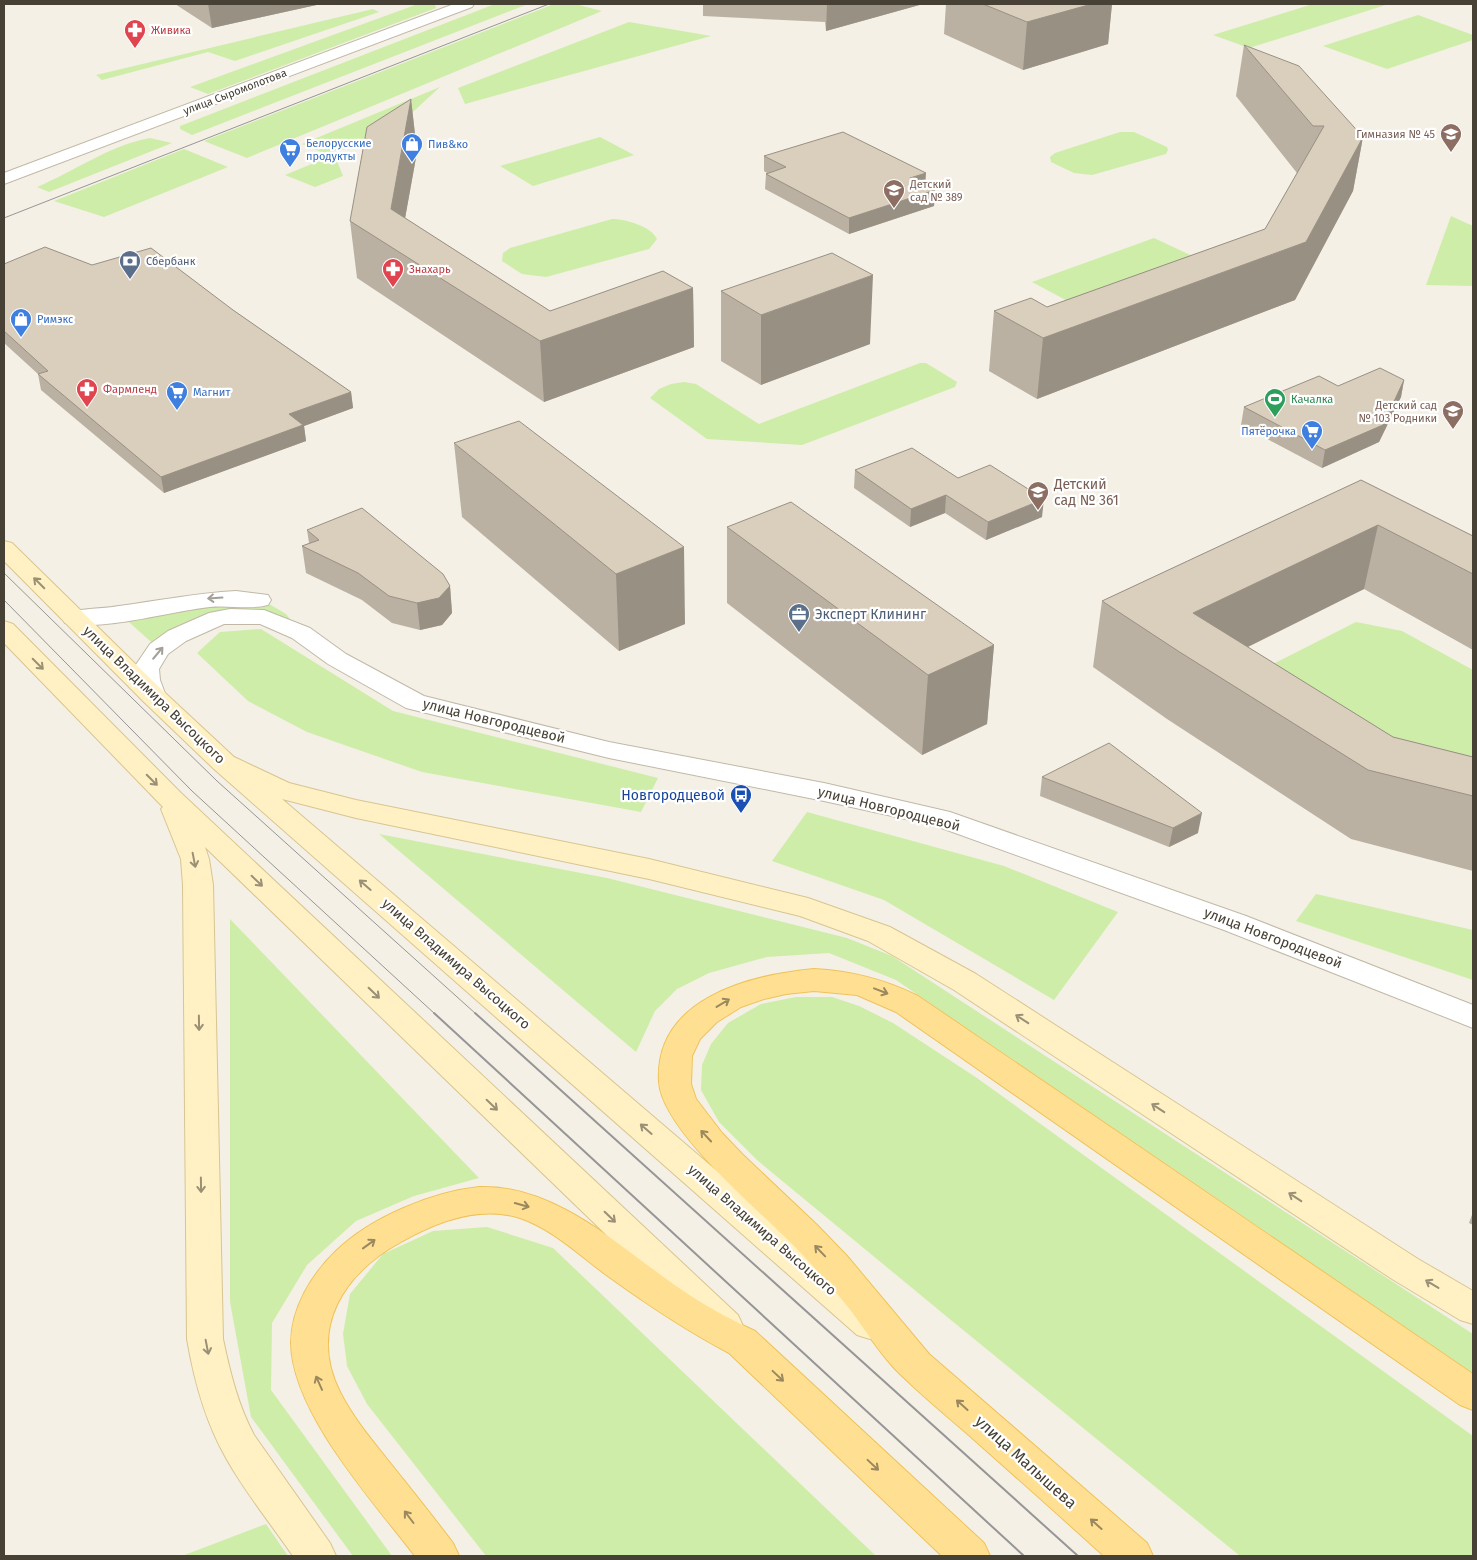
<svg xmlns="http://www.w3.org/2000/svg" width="1477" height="1560" viewBox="0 0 1477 1560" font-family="'Fira Sans',sans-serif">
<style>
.green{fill:#ceeda9}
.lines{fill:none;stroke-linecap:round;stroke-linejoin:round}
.tertiary-casing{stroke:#c1b8a7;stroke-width:2}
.secondary-casing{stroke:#d8c590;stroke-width:2}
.primary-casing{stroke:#efc258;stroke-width:2}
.tertiary{fill:#fff;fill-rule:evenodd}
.secondary{fill:#fff1c4;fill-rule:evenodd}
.primary{fill:#ffe093;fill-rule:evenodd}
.tram-far1{stroke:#969696;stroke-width:1}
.tram{stroke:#969696;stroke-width:2}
.wall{fill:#bbb1a2}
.shaded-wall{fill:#999084}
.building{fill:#dacebc;stroke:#999084}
.oneway{stroke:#9a9075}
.oneway2{stroke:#a3a09a}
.oneway3{stroke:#9a885f}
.labels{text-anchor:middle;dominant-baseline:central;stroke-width:4.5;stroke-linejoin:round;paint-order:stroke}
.far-health-label{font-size:11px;fill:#be3a42;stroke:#fff;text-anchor:start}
.far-street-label{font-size:11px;fill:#474034;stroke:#fff}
.far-education-label{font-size:11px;fill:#785e54;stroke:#fff;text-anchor:end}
.far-shop-label{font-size:11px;fill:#366cbe;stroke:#fff;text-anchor:start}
.far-service-label{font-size:11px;fill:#4e5e75;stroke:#fff;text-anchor:start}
.far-leisure-label{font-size:11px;fill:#27864d;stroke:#fff;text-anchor:start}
.education-label{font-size:14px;fill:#785e54;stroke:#fff;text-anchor:start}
.service-label{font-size:14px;fill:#4e5e75;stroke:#fff;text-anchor:start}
.street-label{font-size:14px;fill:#474034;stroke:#fff}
.transit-label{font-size:14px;fill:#164399;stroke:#fff;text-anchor:end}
.near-street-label{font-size:16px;fill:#474034;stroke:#fff}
</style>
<rect width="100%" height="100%" fill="#f4f0e5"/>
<!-- green -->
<g class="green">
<polygon points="418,4 435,4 436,8 208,94 190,87"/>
<polygon points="495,4 528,4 192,135 180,129 180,126"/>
<polygon points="554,4 575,4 602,11 247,158 204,141"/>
<polygon points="1313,4 1389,4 1249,48 1213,35"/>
<polygon points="373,9 379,12 235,61 208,52 102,80 96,75"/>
<polygon points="1418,15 1473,35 1473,40 1387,69 1323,46"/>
<polygon points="629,22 711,36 465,104 458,88"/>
<polygon points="440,87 379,143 333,151 343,176 315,187 285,175 331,156 302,144"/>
<polygon points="1120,132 1134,132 1167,147 1168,150 1166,154 1092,175 1074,173 1051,162 1050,157 1055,153"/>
<polygon points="600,137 634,155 533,186 500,166"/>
<path d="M 150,138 L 172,143 L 49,192 L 37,187 C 75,171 110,145 150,138 Z"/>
<polygon points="184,149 228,167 104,217 54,201"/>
<polygon points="1451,216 1473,226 1473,286 1426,285"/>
<path d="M 612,219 C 625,219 651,226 657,239 L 649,249 L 546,277 L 522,274 L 502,261 L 503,253 L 510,248 Z"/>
<polygon points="1154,238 1201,260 1077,306 1032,282"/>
<polygon points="920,363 926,363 957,382 955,387 802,445 707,439 650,398 659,389 671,384 684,382 696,384 759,424"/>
<polygon points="264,601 286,614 301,633 245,616 159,649 121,615"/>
<polygon points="1356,622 1402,631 1473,670 1473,815 1208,697"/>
<polygon points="261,629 393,711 658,778 641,812 422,772 307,732 248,701 197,653 220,632"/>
<polygon points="807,812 1004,866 1118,912 1054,1000 884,900 772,861"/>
<polygon points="379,834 607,878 847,938 892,956 1473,1334 1473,1373 896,980 829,953 767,957 709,973 677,989 655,1011 636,1052"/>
<polygon points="1316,894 1473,930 1473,980 1296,921"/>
<polygon points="230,919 479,1178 414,1196 356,1221 307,1265 272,1323 271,1390 392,1556 353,1556 251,1417 230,1302"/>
<polygon points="796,997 832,997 859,1006 893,1023 977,1078 1473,1436 1473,1556 1240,1556 946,1316 757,1160 719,1122 701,1090 702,1065 711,1044 728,1023 761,1004"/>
<polygon points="487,1227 553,1248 876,1556 486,1556 367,1404 347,1366 343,1334 350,1294 383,1254 433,1231"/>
<polygon points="266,1524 288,1556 182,1556"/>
</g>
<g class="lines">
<!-- tertiary casing -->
<g class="tertiary-casing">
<g id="tertiary">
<polygon points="454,4 474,4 472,7 4,184 4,173"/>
<path d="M 236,591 L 268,595 L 271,600 L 268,605 C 249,610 229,605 210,607 C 171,611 100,632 65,623 L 62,618 L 65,613 C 83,608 102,609 119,606 C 158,601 196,593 236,591 Z"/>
<polygon points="230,609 264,610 310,628 346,654 424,696 609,742 824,783 950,812 1246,916 1473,1005 1473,1028 1224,930 933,825 824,801 609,758 406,708 328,664 292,638 260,624 224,624 186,641 168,654 159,669 160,680 166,696 162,702 153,704 144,702 134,680 133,669 150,644 168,631 209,613"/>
</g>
</g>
<!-- secondary casing -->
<g class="secondary-casing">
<g id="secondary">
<polygon points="4,541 12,543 162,690 234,757 289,783 356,800 649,859 808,898 890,927 976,974 1418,1259 1473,1291 1473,1324 1460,1320 1392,1279 954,990 868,941 800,916 649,879 356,818 282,799 883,1313 888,1324 883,1335 870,1339 857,1335 214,769 144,702 4,561"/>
<path d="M 4,621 L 13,624 L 181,793 L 738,1315 L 743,1326 L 738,1337 L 725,1341 L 712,1337 L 205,847 L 209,859 L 213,885 L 223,1339 C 230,1372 238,1405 254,1435 L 330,1543 L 336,1556 L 293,1556 C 271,1524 245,1492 226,1458 C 205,1421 194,1380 187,1339 L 183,885 L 181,859 L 161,809 L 163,807 L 4,643 Z"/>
</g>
</g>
<!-- primary casing -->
<g class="primary-casing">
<g id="primary">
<path d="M 814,969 C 852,971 884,979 918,996 L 1473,1374 L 1473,1410 L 1460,1405 L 896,1012 L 857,995 L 814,991 L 786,994 L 764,999 L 741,1007 L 717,1022 L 700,1039 L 692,1056 L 691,1084 L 696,1099 L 722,1133 L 742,1154 L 817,1225 L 847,1256 L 929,1354 L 1147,1543 L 1153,1556 L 1104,1556 C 1060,1516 1016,1477 971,1437 C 946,1415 920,1394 896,1370 C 879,1352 866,1331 851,1311 C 833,1288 813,1266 793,1245 C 760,1211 662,1130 659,1082 C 654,999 749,975 814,969 Z"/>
<path d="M 479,1187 C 556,1184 622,1249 682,1290 C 705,1306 730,1319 755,1331 L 984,1543 L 990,1556 L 942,1556 L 729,1353 C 685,1330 645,1303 605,1274 C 578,1254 552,1229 520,1218 C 479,1205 436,1222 401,1242 C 344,1273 308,1328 340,1392 C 354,1420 375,1444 395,1469 C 414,1493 434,1518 453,1543 L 459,1556 L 415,1556 C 374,1502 292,1413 291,1343 C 291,1308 312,1274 336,1251 C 371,1217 432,1192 479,1187 Z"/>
</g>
</g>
<!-- tertiary -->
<use href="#tertiary" class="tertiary"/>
<!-- secondary -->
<use href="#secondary" class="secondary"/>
<!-- primary -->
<use href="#primary" class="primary"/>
<!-- tram-far1 -->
<g class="tram-far1">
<polyline points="4,218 549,4"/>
<polyline points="4,573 217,781 476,1014"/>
<polyline points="4,600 192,791 435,1014"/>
</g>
<!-- tram -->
<g class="tram">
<polyline points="434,1013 1024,1556"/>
<polyline points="475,1013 1078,1556"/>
</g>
</g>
<!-- wall -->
<g class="wall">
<polygon points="175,4 321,4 212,28"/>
<polygon points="703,4 923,4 826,31 825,22 703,16"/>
<polygon points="946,4 1112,4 1108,44 1023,70 944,34"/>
<polygon points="1244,45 1363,137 1353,191 1295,300 1037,399 989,371 994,311 1047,307 1265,229 1297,173 1236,96"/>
<polygon points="411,99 417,152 405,218 550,311 693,288 694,347 544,402 357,278 350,221"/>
<polygon points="764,156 925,185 935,190 934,206 849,234 765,189 766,174 767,173 764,171"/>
<polygon points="4,264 92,265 233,310 351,392 353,408 304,426 306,441 164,493 41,390 38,374 4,343"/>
<polygon points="721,291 870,344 761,385 721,361"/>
<polygon points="1404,380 1401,397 1379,442 1322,468 1241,425 1244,407 1338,386"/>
<polygon points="454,443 685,624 619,651 462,517"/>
<polygon points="855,470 958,478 1042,517 986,540 945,513 910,527 854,488"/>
<polygon points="1361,480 1473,536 1473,650 1364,589 1248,647 1393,737 1473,757 1473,871 1351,839 1167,719 1093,667 1102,601"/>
<polygon points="727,527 994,645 987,724 922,755 727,603"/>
<polygon points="307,530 450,586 452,613 442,625 420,630 392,623 362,600 306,573 302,546 309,543"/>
<polygon points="1042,777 1198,833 1169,847 1040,796"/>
<polygon points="1473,1212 1473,1225 1469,1223"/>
</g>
<!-- shaded-wall -->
<g class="shaded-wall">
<polygon points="208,4 321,4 212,28"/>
<polygon points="827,4 923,4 826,31"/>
<polygon points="1092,4 1112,4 1108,44 1023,70 1027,22"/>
<polygon points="411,99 417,152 399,252 391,209"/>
<polygon points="1363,137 1353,191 1295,300 1037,399 1043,338 1306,242"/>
<polygon points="926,173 925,188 910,178"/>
<polygon points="935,190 934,206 849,234 849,218"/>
<polygon points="873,275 870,344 761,385 761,315"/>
<polygon points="693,288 694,347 544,402 540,341"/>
<polygon points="1404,380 1401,397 1379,442 1322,468 1325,450"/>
<polygon points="351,392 353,408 304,426 306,441 164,493 161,477 289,414"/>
<polygon points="946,495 945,513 910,527 911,509"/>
<polygon points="1044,499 1042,517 986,540 988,522"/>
<polygon points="1378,525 1364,589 1205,668 1193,613"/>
<polygon points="684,547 685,624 619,651 616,574"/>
<polygon points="450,586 452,613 442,625 420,630 417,603"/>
<polygon points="994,645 987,724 922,755 928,675"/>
<polygon points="1202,813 1198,833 1169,847 1173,828"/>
</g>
<!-- building -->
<g class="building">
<polygon points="983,4 1092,4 1027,22"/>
<polygon points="1244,45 1299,66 1363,137 1306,242 1043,338 994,311 1031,298 1047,307 1265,229 1324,126 1313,126"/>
<polygon points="411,99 391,209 550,311 663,271 693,288 540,341 350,221 367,127"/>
<polygon points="843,132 926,173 910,178 935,190 849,218 766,174 786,167 764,156"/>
<polygon points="45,247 92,265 151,248 233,310 351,392 289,414 303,425 161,477 38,374 48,371 4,331 4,264"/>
<polygon points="832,253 873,275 761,315 721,291"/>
<polygon points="1380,368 1404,380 1383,425 1325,450 1244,407 1319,376 1338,386"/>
<polygon points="519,421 684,547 616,574 454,443"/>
<polygon points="912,448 958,478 990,465 1044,499 988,522 946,495 911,509 855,470"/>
<polygon points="1361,480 1473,536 1473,574 1378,525 1193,613 1393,737 1473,757 1473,796 1368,770 1178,651 1102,601"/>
<polygon points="791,502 994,645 928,675 727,527"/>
<polygon points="362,508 443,574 450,586 439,598 417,603 389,596 358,573 302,546 319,540 307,530"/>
<polygon points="1109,743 1202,813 1173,828 1042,777"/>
</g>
<!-- one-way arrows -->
<defs><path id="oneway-shaft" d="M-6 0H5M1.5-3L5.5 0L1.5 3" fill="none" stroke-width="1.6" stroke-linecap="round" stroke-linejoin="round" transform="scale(1.25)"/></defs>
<g class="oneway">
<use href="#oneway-shaft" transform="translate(39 583) rotate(-135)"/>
<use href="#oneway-shaft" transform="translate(38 664) rotate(45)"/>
<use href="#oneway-shaft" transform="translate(152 780) rotate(45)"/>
<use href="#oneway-shaft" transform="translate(194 860) rotate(79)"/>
<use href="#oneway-shaft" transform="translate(257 881) rotate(44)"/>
<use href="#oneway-shaft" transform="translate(365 885) rotate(-139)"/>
<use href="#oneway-shaft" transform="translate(374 993) rotate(44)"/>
<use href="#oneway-shaft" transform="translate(1022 1019) rotate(-147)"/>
<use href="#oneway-shaft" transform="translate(199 1023) rotate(89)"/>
<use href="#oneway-shaft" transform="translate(492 1105) rotate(44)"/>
<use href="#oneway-shaft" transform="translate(1158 1108) rotate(-147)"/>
<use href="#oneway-shaft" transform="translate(646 1129) rotate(-139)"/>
<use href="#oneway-shaft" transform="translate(201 1185) rotate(89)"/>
<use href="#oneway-shaft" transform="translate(1295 1197) rotate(-147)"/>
<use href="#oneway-shaft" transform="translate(610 1217) rotate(44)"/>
<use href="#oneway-shaft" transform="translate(1432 1284) rotate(-149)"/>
<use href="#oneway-shaft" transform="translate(207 1347) rotate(79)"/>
</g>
<g class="oneway2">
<use href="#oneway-shaft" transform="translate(215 598) rotate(176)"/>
<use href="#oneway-shaft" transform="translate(158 653) rotate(-50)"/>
</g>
<g class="oneway3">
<use href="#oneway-shaft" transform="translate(881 991) rotate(21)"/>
<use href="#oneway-shaft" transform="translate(723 1003) rotate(-31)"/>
<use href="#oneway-shaft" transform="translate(706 1136) rotate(-133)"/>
<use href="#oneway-shaft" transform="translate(522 1205) rotate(16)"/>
<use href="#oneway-shaft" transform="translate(369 1244) rotate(-36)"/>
<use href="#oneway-shaft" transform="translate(820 1251) rotate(-134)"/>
<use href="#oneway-shaft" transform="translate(778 1376) rotate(43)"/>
<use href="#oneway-shaft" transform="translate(319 1383) rotate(-114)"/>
<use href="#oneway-shaft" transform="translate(962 1405) rotate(-138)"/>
<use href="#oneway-shaft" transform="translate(873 1465) rotate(43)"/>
<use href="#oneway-shaft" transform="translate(409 1517) rotate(-127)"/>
<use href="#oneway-shaft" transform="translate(1096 1524) rotate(-138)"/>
</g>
<!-- icons -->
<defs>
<g id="pharmacy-pin" transform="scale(1.125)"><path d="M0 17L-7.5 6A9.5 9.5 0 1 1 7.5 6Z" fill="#e0444e" stroke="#fff"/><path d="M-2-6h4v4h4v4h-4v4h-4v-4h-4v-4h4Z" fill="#fff"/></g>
<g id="school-pin" transform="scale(1.125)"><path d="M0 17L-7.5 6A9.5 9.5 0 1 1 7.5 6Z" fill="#8d6e63" stroke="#fff"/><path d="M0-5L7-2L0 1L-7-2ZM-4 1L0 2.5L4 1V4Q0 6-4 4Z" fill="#fff"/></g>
<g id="shop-pin" transform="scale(1.125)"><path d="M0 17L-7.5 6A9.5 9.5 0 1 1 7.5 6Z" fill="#3f7fe0" stroke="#fff"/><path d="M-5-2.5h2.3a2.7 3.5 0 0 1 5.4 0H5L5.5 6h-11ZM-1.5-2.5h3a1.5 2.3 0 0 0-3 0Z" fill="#fff"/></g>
<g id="supermarket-pin" transform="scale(1.125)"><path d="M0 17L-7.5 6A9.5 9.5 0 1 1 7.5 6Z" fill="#3f7fe0" stroke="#fff"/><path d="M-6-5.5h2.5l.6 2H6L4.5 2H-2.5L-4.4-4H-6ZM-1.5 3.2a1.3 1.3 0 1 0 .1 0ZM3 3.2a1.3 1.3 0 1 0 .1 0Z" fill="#fff"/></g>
<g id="bank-pin" transform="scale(1.125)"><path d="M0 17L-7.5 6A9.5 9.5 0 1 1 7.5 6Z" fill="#5c6f8a" stroke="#fff"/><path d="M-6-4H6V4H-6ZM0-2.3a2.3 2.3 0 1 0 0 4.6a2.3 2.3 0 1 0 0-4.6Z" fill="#fff"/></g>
<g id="stadium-pin" transform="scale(1.125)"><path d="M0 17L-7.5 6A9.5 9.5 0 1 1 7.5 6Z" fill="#2e9e5b" stroke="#fff"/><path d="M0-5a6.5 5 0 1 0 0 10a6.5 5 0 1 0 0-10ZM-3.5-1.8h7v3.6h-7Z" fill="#fff"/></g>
<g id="office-pin" transform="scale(1.125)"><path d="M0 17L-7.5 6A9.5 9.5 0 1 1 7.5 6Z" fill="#5c6f8a" stroke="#fff"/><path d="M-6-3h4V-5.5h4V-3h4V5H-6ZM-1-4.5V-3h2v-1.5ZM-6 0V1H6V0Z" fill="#fff"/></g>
<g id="bus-pin" transform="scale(1.125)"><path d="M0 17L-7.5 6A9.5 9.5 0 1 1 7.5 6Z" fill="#1a4fb4" stroke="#fff"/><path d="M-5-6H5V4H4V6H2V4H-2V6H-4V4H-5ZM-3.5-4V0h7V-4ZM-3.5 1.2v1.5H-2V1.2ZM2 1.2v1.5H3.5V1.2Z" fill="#fff"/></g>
</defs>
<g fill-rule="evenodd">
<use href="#pharmacy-pin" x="135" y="30"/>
<use href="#school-pin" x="1451" y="134"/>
<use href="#shop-pin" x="412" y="144"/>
<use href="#supermarket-pin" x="290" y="149"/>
<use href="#school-pin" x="894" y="190"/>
<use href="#bank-pin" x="130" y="261"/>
<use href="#pharmacy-pin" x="393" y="269"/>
<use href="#shop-pin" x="21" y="319"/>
<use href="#pharmacy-pin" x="87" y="389"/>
<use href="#supermarket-pin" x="177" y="392"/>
<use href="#stadium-pin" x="1275" y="399"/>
<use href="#school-pin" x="1453" y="411"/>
<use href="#supermarket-pin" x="1312" y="431"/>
<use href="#school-pin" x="1038" y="492"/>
<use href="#office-pin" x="799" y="614"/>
<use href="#bus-pin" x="741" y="795"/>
</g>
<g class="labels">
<!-- far-health labels -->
<g class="far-health-label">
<text x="151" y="30">Живика</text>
<text x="409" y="269">Знахарь</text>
<text x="103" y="389">Фармленд</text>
</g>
<!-- far-street labels -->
<g class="far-street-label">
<text transform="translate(235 92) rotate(-21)">улица Сыромолотова</text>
</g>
<!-- far-education labels -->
<g class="far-education-label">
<text x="1435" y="134">Гимназия № 45</text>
<text x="910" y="184" text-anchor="start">Детский<tspan x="910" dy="13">сад № 389</tspan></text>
<text x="1437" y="405">Детский сад<tspan x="1437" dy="13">№ 103 Родники</tspan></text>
</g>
<!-- far-shop labels -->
<g class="far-shop-label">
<text x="306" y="143">Белорусские<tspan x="306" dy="13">продукты</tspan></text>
<text x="428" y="144">Пив&amp;ко</text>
<text x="37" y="319">Римэкс</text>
<text x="193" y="392">Магнит</text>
<text x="1296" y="431" text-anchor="end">Пятёрочка</text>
</g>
<!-- far-service labels -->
<g class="far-service-label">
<text x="146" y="261">Сбербанк</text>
</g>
<!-- far-leisure labels -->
<g class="far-leisure-label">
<text x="1291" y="399">Качалка</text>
</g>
<!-- education labels -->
<g class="education-label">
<text x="1054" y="484">Детский<tspan x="1054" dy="16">сад № 361</tspan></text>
</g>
<!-- service labels -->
<g class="service-label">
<text x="815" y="614">Эксперт Клининг</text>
</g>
<!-- street labels -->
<g class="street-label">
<text transform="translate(154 695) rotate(44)">улица Владимира Высоцкого</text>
<text transform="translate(494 721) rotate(14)">улица Новгородцевой</text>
<text transform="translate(889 809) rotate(14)">улица Новгородцевой</text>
<text transform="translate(1273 938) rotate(21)">улица Новгородцевой</text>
<text transform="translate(456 964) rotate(41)">улица Владимира Высоцкого</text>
<text transform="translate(762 1230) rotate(41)">улица Владимира Высоцкого</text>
</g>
<!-- transit labels -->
<g class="transit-label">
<text x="725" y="795">Новгородцевой</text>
</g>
<!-- near-street labels -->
<g class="near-street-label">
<text transform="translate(1026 1462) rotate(42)">улица Малышева</text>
</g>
</g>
<!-- border -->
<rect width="1477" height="1560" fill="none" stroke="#474034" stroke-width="10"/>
</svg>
